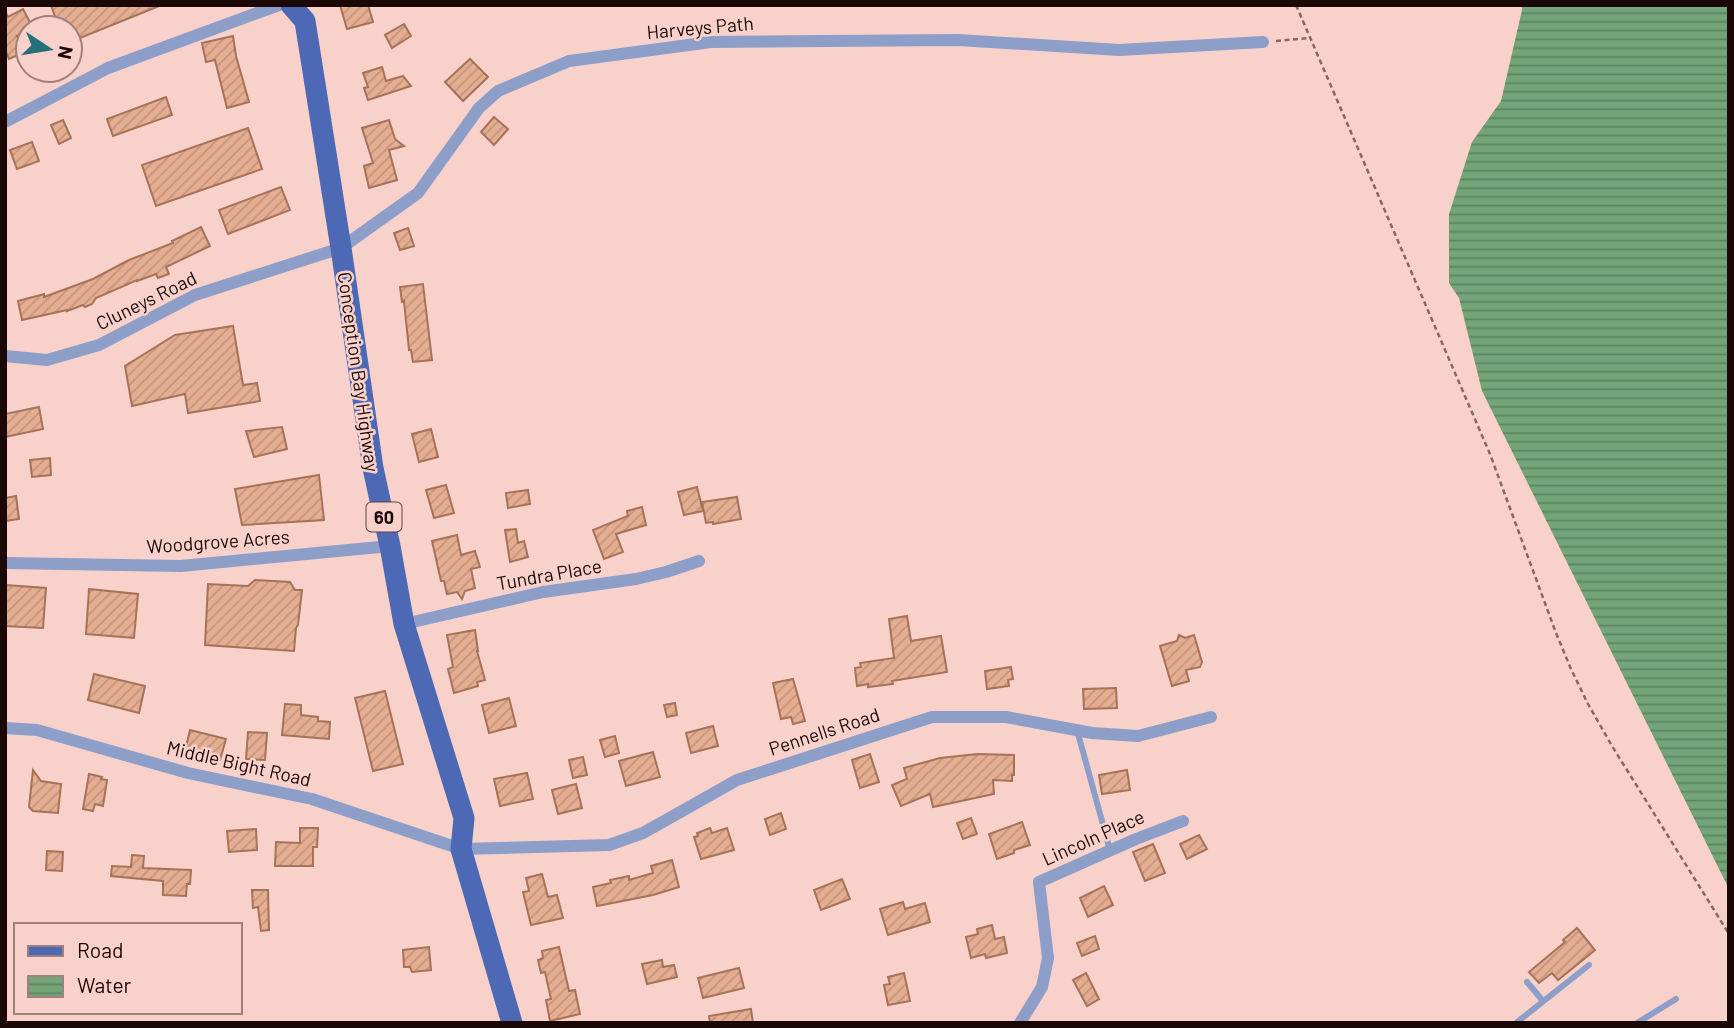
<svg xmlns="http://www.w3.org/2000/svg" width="1734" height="1028" viewBox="0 0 1734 1028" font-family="Barlow,sans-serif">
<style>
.water{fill:url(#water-rules)}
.building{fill:url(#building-hatch);stroke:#a67258;stroke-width:2}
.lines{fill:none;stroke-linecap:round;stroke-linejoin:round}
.path{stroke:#866865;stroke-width:2.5;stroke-dasharray:5 3.5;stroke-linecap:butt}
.service{stroke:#8d9ec9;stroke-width:6}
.minor{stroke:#8d9ec9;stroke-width:12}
.primary{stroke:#4d68b4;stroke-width:21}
.labels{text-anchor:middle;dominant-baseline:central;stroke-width:5;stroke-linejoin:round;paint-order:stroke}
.shield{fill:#f8d1cb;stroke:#5d4440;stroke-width:2}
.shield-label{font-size:18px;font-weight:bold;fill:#1b0705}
.street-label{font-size:19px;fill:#1b0705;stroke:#f8d1cb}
</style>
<defs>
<pattern id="water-rules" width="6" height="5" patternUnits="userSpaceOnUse" patternTransform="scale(1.75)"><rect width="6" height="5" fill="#73a578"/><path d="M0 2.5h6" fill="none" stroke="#5e8460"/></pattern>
<pattern id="building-hatch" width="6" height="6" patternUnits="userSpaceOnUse" patternTransform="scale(1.75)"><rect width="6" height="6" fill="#e5ae92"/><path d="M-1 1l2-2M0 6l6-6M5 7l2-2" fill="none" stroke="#c4947c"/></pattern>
</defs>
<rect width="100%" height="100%" fill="#f8d1cb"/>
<!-- water -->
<polygon class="water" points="1522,5 1729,5 1729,889 1482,391 1459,298 1449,283 1449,214 1472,142 1501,101 1522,10"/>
<!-- building -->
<g class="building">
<polygon points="51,5 159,5 159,6 70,42 70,28 59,28"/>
<polygon points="340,5 368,5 373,22 347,29"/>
<polygon points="23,9 33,28 28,28 28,39 17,36 25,52 9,59 5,50 5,11 8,17"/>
<polygon points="404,24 411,36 392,48 385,35"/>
<polygon points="233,36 236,56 249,102 227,108 215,60 206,62 202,43"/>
<polygon points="470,59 488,77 463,101 445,82"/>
<polygon points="382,67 386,81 403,76 411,86 368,100 364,88 368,87 363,73"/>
<polygon points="166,97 172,115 113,136 107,119"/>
<polygon points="494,117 508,129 494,145 481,132"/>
<polygon points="63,120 71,138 59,144 51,125"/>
<polygon points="389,120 395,139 404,146 389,150 397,180 369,188 364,166 373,163 362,128"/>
<polygon points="248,128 262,169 156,206 142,165"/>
<polygon points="32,142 39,161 17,169 10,150"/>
<polygon points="281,187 290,210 228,234 219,210"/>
<polygon points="201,227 210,246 166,267 169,274 158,278 156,274 137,281 137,280 96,298 92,304 85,307 83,305 67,311 67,310 22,320 18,301 44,294 44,297 93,279 129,260 173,243 172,241"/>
<polygon points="408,228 414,246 400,250 394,233"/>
<polygon points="423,284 432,360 413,362 411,350 409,350 404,301 402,302 400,287"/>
<polygon points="233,326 243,385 257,383 260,401 188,413 185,394 132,406 125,366 175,335"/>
<polygon points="39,407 43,429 5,437 5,414"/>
<polygon points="282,427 287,449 254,457 246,431"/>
<polygon points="431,429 438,457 419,462 412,434"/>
<polygon points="50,458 51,475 32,477 30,460"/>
<polygon points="319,475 324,520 242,525 235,489"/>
<polygon points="446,485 454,513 434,518 426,490"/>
<polygon points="697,487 703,511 684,515 678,492"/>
<polygon points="528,490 530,504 508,508 506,493"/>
<polygon points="16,496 19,519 5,521 5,498"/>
<polygon points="737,497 741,519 713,524 713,522 706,523 702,502"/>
<polygon points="642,507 646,525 616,534 623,552 604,559 593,530 628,516 627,511"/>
<polygon points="516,529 518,543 524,541 528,557 510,562 505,530"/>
<polygon points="457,535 461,555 475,551 480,567 471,569 475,588 465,591 462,599 457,592 447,594 444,581 441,581 432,541"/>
<polygon points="255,580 290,582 295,590 302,590 298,625 296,628 294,651 205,645 208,584 248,586"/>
<polygon points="5,585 46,588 43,628 5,626"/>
<polygon points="89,589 138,594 134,638 86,634"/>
<polygon points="907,616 911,641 941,636 947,672 892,681 893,684 868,687 868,684 857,686 855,668 861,667 860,663 894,658 889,619"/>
<polygon points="475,630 478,651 477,651 485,680 477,682 478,686 454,693 448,669 453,667 447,635"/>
<polygon points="1179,635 1185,638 1194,635 1202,662 1200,667 1186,670 1189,681 1172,686 1160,646 1177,641"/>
<polygon points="1011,667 1013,679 1008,680 1009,686 987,689 985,671"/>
<polygon points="94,674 145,686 139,713 88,700"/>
<polygon points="793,679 805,721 793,724 791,717 781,719 773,683"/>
<polygon points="1116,688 1117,708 1084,709 1083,689"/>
<polygon points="385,691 403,764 373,771 355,698"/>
<polygon points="509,698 516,726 489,733 482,705"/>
<polygon points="675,703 677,715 667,717 664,705"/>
<polygon points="285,704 301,705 301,715 318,717 318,721 330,722 329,739 282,735"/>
<polygon points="713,726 718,746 691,753 686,733"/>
<polygon points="190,730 226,739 220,760 185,751"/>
<polygon points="248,732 267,733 265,760 246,759"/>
<polygon points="615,736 619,753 605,757 600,740"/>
<polygon points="653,752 660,777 626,786 619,761"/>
<polygon points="870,754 879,782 860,788 852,760"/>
<polygon points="978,754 1014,755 1014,775 1012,775 1012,781 993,780 994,794 933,807 930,794 901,806 892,785 907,779 904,768 940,758"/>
<polygon points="583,757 587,775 573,778 569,760"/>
<polygon points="33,770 41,781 61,784 58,813 33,811 29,807"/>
<polygon points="1127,770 1130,790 1102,794 1099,775"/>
<polygon points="527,773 533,799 500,806 494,779"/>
<polygon points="89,774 102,777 101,779 107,780 103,806 95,804 93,811 83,809"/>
<polygon points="576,784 582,808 558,814 552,790"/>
<polygon points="781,813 786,829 770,835 765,819"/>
<polygon points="971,818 977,834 963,839 957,823"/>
<polygon points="1022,822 1030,845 1014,850 1014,853 997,859 989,834"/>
<polygon points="300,828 318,828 317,847 313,847 313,866 275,866 276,842 300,843"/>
<polygon points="710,828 712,833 727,828 734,850 701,859 694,837 698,836 697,833"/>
<polygon points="256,829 257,850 229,852 227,831"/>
<polygon points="1199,835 1207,849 1187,859 1180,844"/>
<polygon points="1153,844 1165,873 1145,881 1133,852"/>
<polygon points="47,851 63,852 62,871 46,870"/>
<polygon points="132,855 144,856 143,868 191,870 190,884 187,884 186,896 163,895 163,881 111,876 112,866 131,867"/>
<polygon points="672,860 679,887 653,895 597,906 593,887 611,883 610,880 629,876 629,880 653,873 651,866"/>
<polygon points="542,874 548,897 557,895 563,918 531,925 523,892 529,891 526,878"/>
<polygon points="842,879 850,899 821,910 814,890"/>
<polygon points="1104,886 1113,905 1088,917 1080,898"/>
<polygon points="252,890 268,890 269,930 261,931 258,907 253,908"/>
<polygon points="903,902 905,909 925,903 930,922 888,935 880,909"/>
<polygon points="992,925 995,939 1004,937 1007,953 986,958 985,954 971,958 966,937 978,934 977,929"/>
<polygon points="1577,928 1595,950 1558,980 1552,973 1539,983 1529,972 1565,942 1563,940"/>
<polygon points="1095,936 1099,949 1082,956 1077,943"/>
<polygon points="429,947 431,970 412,972 410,967 404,967 403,950"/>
<polygon points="559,947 569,991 575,990 580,1014 550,1021 546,1000 551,999 545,972 541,973 538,960 543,958 542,951"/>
<polygon points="662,960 663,967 674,965 677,977 647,984 642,964"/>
<polygon points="739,968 744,988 703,998 698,978"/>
<polygon points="904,973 910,1001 888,1005 884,985 890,984 888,977"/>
<polygon points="1086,973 1099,999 1087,1006 1073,980"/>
<polygon points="751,1009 753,1023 710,1023 709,1016"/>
</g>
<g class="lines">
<!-- path -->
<g class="path">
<polyline points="1296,5 1490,454 1556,633 1571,669 1588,704 1612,746 1729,934"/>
<polyline points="1276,41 1310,38"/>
</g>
<!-- service -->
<g class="service">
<polyline points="1077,730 1110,850"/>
<polyline points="1527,982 1543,1001"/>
<polyline points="1516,1023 1589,965"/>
<polyline points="1637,1023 1676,999"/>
</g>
<!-- minor -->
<g class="minor">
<polyline points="5,122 108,68 279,5"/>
<polyline points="5,356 47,360 99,345 195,295 341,248 418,193 479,108 498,91 569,61 711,42 958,40 1119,50 1263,42"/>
<polyline points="5,563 181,566 390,546"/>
<polyline points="404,624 543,592 636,579 666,572 699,561"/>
<polyline points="5,728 37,730 188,773 312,799 461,849 609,845 643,833 737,780 932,717 1006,717 1092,733 1138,736 1211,717"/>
<polyline points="1020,1023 1042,987 1048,958 1039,882 1136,839 1183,821"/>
</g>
<!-- primary -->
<polyline class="primary" points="291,5 305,21 341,248 373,468 390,546 404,624 464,818 461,849 512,1023"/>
</g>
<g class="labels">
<!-- shield labels -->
<rect class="shield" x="366.5" y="502.5" width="35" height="29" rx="5"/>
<g class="shield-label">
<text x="384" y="517">60</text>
</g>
<!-- street labels -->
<g class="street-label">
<text transform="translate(700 27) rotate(-5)">Harveys Path</text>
<text transform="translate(146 300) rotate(-26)">Cluneys Road</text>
<text transform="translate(359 372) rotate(82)">Conception Bay Highway</text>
<text transform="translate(218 541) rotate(-4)">Woodgrove Acres</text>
<text transform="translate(549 574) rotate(-10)">Tundra Place</text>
<text transform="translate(824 731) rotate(-18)">Pennells Road</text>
<text transform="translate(239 763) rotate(13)">Middle Bight Road</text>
<text transform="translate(1093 837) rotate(-24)">Lincoln Place</text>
</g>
</g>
<!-- border -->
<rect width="1734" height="1028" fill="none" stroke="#1b0705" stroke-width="14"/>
<!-- legend -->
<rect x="14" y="923" width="228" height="91" fill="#f8d1cb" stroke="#a0807c" stroke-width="2"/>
<rect x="28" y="946" width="35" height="10" fill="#4d68b4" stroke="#a0807c" stroke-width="2"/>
<text x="77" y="958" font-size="21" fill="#1b0705">Road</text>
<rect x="28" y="976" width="35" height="21" fill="url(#water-rules)" stroke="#a0807c" stroke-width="2"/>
<text x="77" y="993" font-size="21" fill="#1b0705">Water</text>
<!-- north arrow -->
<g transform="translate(49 49) rotate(102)"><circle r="33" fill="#f8d1cb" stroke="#a0807c" stroke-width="2"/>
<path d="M0-5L12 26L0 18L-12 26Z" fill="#277079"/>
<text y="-10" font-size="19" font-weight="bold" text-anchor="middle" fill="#1b0705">N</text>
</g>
</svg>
